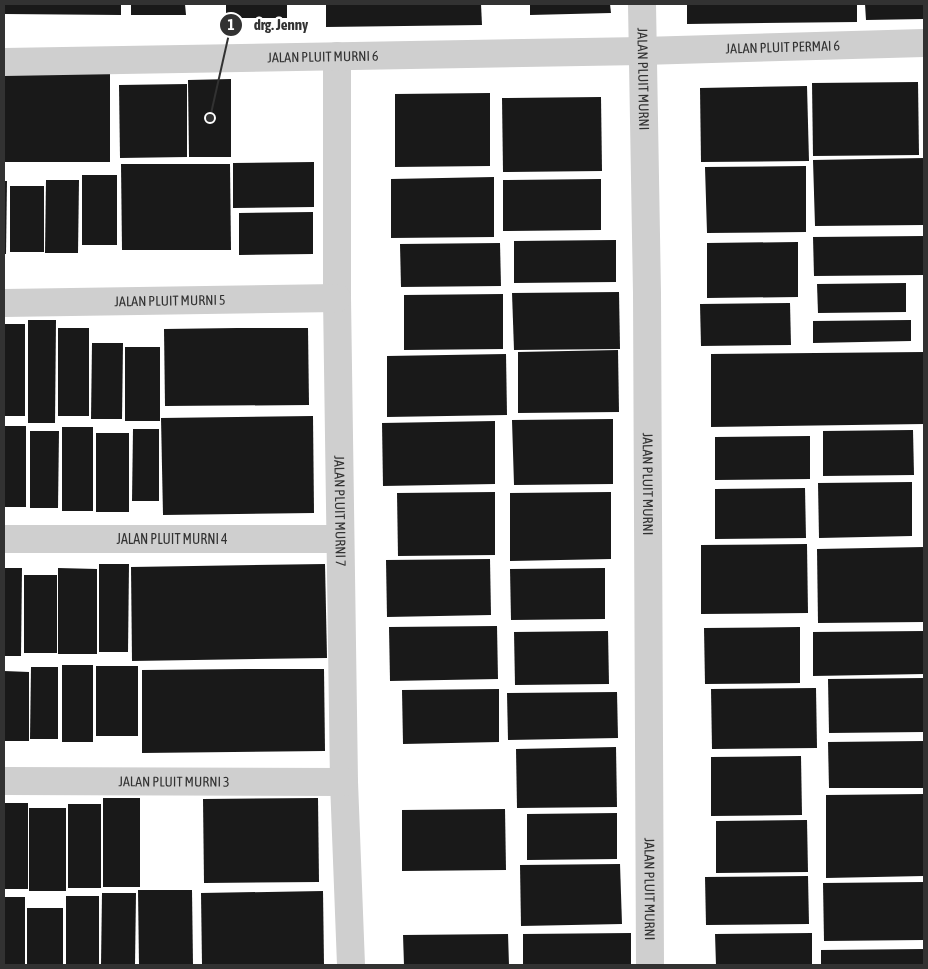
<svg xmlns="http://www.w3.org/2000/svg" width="928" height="969" viewBox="0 0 928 969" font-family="'Asap Condensed',sans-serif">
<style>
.building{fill:#191919}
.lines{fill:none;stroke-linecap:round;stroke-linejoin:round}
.minor{stroke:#cfcfcf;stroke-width:28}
.labels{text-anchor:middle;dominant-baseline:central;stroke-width:5;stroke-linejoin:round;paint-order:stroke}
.street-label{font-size:14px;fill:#323232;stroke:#fff}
.leader{fill:none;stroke:#323232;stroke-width:2}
.callout-dot{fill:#323232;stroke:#fff;stroke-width:2}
.mark-label{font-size:15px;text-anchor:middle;font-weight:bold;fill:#fff}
.callout-label{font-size:15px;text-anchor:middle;font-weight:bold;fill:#323232;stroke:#fff;stroke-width:5;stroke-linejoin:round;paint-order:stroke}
</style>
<rect width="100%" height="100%" fill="#fff"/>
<!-- building -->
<g class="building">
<polygon points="4,4 121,4 121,15 4,14"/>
<polygon points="131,4 185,4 186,15 131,15"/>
<rect x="226" y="4" width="61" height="14"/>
<polygon points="326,4 481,4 482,25 326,27"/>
<polygon points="530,4 610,4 611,13 530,15"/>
<polygon points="687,4 857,4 857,22 687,24"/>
<polygon points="865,4 924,4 924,19 866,20"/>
<rect x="4" y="73" width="106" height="89"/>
<polygon points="231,79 231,157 189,157 188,80"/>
<polygon points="918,82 919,155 813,156 812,83"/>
<polygon points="187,84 187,157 120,158 119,85"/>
<polygon points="807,86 809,161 701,162 700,88"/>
<polygon points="490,93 490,166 395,167 395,94"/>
<polygon points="601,97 602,171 503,172 502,98"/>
<polygon points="924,158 924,225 815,226 813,160"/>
<polygon points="314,162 314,207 233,208 233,163"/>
<polygon points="121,164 230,164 231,250 122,250"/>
<polygon points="806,166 806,232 707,233 705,167"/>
<rect x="82" y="175" width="35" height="70"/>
<polygon points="494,177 494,237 391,238 391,179"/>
<polygon points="601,179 601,230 503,231 503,180"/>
<polygon points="46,180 79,180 78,253 45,253"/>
<polygon points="4,181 7,181 6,254 4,254"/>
<rect x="10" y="186" width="34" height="66"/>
<polygon points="313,212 313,254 239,255 239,213"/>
<polygon points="924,236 924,275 814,276 813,237"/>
<polygon points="616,240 616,282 514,283 514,241"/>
<polygon points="798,242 798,297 707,298 707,243"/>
<polygon points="500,243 501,286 401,287 400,244"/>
<polygon points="906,283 906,312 818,313 817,284"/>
<polygon points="619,292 620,349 514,350 512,293"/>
<polygon points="503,294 503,349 404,350 404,295"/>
<polygon points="790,303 791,345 701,346 700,304"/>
<polygon points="28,320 56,320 55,423 28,423"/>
<polygon points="911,320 911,341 813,343 813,321"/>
<rect x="4" y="324" width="21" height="92"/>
<rect x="58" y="328" width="31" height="88"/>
<polygon points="237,328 308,328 309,405 165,406 164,329"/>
<polygon points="92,343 123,343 122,419 91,419"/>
<rect x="125" y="347" width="35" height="74"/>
<polygon points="618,350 619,412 518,413 518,352"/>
<polygon points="924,352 924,424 711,427 711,354"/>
<polygon points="506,354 507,415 387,417 387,356"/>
<polygon points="313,416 314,513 163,515 161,418"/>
<polygon points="613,419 613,484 514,485 512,420"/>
<polygon points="495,421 495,484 383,486 382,423"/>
<rect x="4" y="426" width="22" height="81"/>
<rect x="62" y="427" width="31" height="84"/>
<polygon points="133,429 159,429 159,501 132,501"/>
<polygon points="913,430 914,475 823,476 823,431"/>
<polygon points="30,431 59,431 58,508 30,508"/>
<rect x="96" y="433" width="33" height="79"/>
<polygon points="810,436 810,479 715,480 715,437"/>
<polygon points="912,482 912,536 819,538 818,483"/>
<polygon points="805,488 806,538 715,539 715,489"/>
<polygon points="495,492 495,555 398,556 397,493"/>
<polygon points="611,492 611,559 510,561 510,493"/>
<polygon points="807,544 808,613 701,614 701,545"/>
<polygon points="924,547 924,622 818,623 817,549"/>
<polygon points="490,559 491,615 387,617 386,560"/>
<polygon points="99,564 129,564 128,652 99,652"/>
<polygon points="325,564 327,658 132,661 131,567"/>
<polygon points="4,568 22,568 21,656 4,656"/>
<polygon points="58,568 97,569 97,654 58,654"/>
<polygon points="605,568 605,619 511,620 510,569"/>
<rect x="24" y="575" width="33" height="78"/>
<polygon points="497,626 498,679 390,681 389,627"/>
<polygon points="800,627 800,683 705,684 704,628"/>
<polygon points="608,631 609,684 515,685 514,632"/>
<polygon points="924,631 924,674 813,676 813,632"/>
<rect x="62" y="665" width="31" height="77"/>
<rect x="96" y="666" width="42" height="70"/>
<polygon points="31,667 58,667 58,739 30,739"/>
<polygon points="246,669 324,669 325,751 142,753 142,670"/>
<polygon points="4,671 29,672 29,741 4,741"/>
<polygon points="924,678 924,732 829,733 828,679"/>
<polygon points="816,688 817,748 712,749 711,689"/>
<polygon points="499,689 499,742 403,744 402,690"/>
<polygon points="617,692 618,738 508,740 507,693"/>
<polygon points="924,741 924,788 829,788 828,742"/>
<polygon points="616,747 617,807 517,808 516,749"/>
<polygon points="801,756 802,815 711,816 711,757"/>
<polygon points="924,794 924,876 826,878 826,795"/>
<rect x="103" y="798" width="37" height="89"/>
<polygon points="318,798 319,882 204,883 203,799"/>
<rect x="4" y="803" width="24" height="86"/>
<rect x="68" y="804" width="33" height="84"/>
<rect x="29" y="808" width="37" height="83"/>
<polygon points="505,809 506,870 402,871 402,810"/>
<polygon points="617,813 617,859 527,860 527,814"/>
<polygon points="807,820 808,872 716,873 716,821"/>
<polygon points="620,864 622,924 521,926 520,865"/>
<polygon points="808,876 809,924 706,925 705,877"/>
<polygon points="924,882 924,940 824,941 823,883"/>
<polygon points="138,890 192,890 193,965 139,965"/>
<polygon points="323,891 324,965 202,965 201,893"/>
<polygon points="102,893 136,893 135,965 101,965"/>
<rect x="66" y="896" width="33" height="69"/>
<rect x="4" y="897" width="21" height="68"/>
<rect x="27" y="908" width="36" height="57"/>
<polygon points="631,933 631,965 523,965 523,934"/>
<polygon points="812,933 812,965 716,965 715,934"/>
<polygon points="508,934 509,965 404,965 403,935"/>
<polygon points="924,949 924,965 821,965 821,950"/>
</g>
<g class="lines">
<!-- minor -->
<g class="minor">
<path id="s1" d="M 642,4 L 647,293 L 650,965"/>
<path id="s2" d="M 337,56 L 337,298 L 344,782 L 351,965"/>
<path id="s3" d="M 4,62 L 642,51 L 924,43"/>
<path id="s4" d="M 4,303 L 337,298"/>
<path id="s5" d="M 4,539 L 340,539"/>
<path id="s6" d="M 4,781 L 344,782"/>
</g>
</g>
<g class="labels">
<!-- street labels -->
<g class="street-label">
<text stroke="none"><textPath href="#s3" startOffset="779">JALAN PLUIT PERMAI 6</textPath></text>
<text stroke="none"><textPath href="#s3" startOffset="319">JALAN PLUIT MURNI 6</textPath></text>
<text stroke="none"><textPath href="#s1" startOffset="75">JALAN PLUIT MURNI</textPath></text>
<text stroke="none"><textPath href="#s4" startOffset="166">JALAN PLUIT MURNI 5</textPath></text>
<text stroke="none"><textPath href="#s1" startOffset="480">JALAN PLUIT MURNI</textPath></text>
<text stroke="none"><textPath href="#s2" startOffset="455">JALAN PLUIT MURNI 7</textPath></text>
<text stroke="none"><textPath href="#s5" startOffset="168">JALAN PLUIT MURNI 4</textPath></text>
<text stroke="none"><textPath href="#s6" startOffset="170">JALAN PLUIT MURNI 3</textPath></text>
<text stroke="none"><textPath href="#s1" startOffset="885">JALAN PLUIT MURNI</textPath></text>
</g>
</g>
<!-- callouts -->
<path class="leader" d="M210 118L231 25"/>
<g class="callout-dot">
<circle cx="210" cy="118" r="5"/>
<circle cx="231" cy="25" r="12"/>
</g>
<g class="mark-label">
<text x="231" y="30">1</text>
</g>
<g class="callout-label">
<text x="281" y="30">drg. Jenny</text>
</g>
<!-- border -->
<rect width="928" height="969" fill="none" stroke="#323232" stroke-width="10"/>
</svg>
